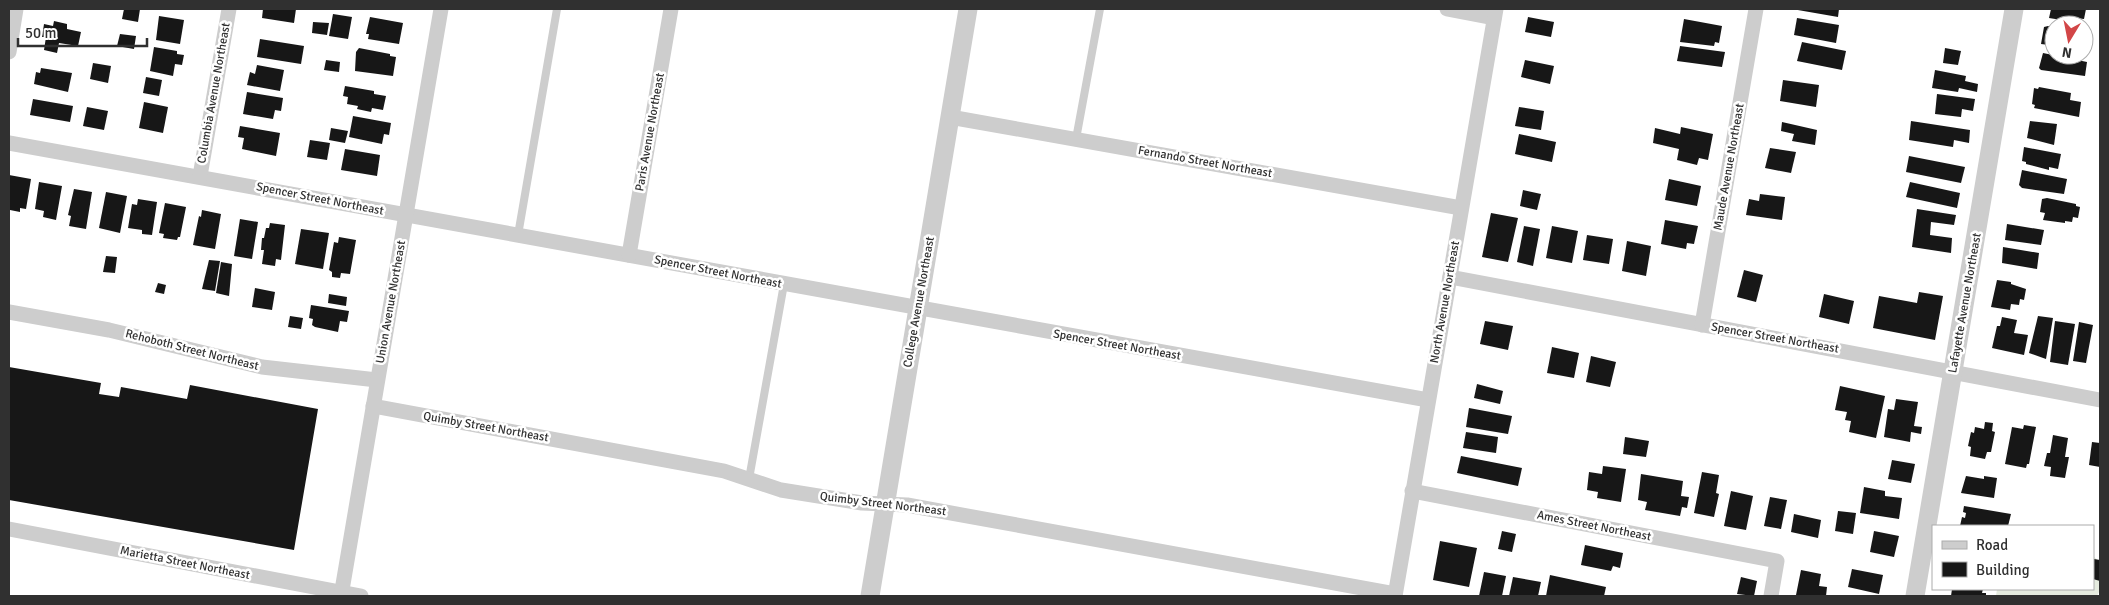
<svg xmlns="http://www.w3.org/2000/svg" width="2109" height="605" viewBox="0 0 2109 605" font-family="Signika,sans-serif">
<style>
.green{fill:#e5ebdf}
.building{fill:#171717}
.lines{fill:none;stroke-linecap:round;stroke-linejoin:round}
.service{stroke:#cdcdcd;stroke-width:8}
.minor{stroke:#cdcdcd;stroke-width:15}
.tertiary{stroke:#cdcdcd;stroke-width:19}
.labels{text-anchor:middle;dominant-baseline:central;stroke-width:5;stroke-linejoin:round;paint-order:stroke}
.street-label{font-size:12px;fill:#303030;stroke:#fff}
</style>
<rect width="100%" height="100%" fill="#fff"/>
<!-- green -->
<polygon class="green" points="2093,556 2100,562 2100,590 2097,596 1996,596 1997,589 2093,589"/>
<!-- building -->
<g class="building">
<polygon points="124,9 140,9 138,22 122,19"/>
<polygon points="263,9 296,9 294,23 262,18"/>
<polygon points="1792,9 1839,9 1838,17"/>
<polygon points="2051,9 2086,9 2084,19 2075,18 2074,22 2049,18"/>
<polygon points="333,14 352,17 348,39 329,36"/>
<polygon points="159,16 184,20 180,44 156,40"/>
<polygon points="370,17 403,23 399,44 368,39 369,34 366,34"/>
<polygon points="1528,17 1554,22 1551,37 1525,32"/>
<polygon points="1797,18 1839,25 1836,43 1794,35"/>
<polygon points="1684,19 1722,26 1719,43 1715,42 1714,46 1680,42"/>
<polygon points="54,21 67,24 67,29 81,32 78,46 59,43 57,53 44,50 46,37 42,37 44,24 53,26"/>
<polygon points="313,22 329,23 327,35 312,33"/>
<polygon points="2048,26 2054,27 2054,44 2049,43 2049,45 2041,44 2044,27"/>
<polygon points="120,34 136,36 134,49 117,46"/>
<polygon points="260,39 304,46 301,64 257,57"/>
<polygon points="1802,42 1846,51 1842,70 1797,61"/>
<polygon points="1680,46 1725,52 1722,67 1677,61"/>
<polygon points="154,47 177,51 177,54 184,55 182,65 175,64 173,76 150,71"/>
<polygon points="359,48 390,54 390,56 396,57 393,76 355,71 356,52"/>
<polygon points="1945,48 1961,51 1958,65 1943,63"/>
<polygon points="2043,53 2087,62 2085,76 2041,70 2039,68"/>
<polygon points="326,60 340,62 339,72 324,70"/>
<polygon points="1525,60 1554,66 1550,84 1521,77"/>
<polygon points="93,63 111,66 108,83 90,79"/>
<polygon points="257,65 284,70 280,91 247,85 250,72 255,74"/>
<polygon points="41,68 72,73 68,92 34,84 36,72 40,73"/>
<polygon points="1935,70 1966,76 1965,81 1978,84 1977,92 1959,88 1958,92 1932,88"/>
<polygon points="146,77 162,80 159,96 143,93"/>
<polygon points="1783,80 1819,85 1816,107 1780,101"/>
<polygon points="345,86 374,91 374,94 386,96 383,110 372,108 371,112 357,109 358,106 347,104 348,97 343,96"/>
<polygon points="2039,87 2071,93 2070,100 2081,102 2079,117 2034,108 2035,105 2032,104 2034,88 2038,89"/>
<polygon points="247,92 283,98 281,111 275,110 273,119 243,114"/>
<polygon points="1937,94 1975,99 1973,111 1962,109 1961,117 1935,114"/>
<polygon points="33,99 73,106 70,122 30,115"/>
<polygon points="144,102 168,107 163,133 139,128"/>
<polygon points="87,107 108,111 104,130 83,126"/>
<polygon points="1519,107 1544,111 1541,130 1515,126"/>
<polygon points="353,116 391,123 389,135 384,134 382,144 349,137"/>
<polygon points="1911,121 1970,130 1969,143 1954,140 1953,147 1909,140"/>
<polygon points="2030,121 2057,124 2054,145 2027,138"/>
<polygon points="1782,122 1817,130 1815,145 1792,141 1794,134 1781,131"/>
<polygon points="240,126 280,133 276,156 242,149 244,138 238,137"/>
<polygon points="1681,127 1713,134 1708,160 1699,158 1697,165 1677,160 1679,149 1653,143 1655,128 1680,134"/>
<polygon points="331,128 348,131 345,143 329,140"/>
<polygon points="1519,134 1556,142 1552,162 1515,154"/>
<polygon points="310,140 330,143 327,160 307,157"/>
<polygon points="2024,147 2061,154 2058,169 2049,167 2049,170 2026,164 2026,162 2022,161"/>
<polygon points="1770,148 1796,152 1791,173 1765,168"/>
<polygon points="345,149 380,155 377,176 341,170"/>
<polygon points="1909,156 1965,167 1961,183 1906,172"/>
<polygon points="2022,170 2067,179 2064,194 2022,188 2019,185"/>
<polygon points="9,175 31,179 26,209 20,208 20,212 10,210"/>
<polygon points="1669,179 1701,186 1697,206 1665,200"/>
<polygon points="39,182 62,186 56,220 43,217 44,211 35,209"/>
<polygon points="1910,182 1960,193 1957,208 1906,197"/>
<polygon points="74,189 92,192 86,229 69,226 71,216 68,215"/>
<polygon points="1523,190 1541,194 1537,210 1520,206"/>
<polygon points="106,192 127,196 120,233 99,228"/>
<polygon points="1760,194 1785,197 1782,220 1746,215 1749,199 1759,201"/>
<polygon points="2047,198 2076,204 2076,206 2080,207 2078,218 2073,217 2072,222 2065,221 2065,223 2043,220 2045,213 2040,212 2042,199"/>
<polygon points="138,199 157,202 152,235 142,234 142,230 128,228 132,204 137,205"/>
<polygon points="165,203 186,207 180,237 178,237 177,240 163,238 164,234 159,233"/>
<polygon points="1917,209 1956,215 1954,225 1931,222 1930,235 1952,238 1951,253 1912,247"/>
<polygon points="202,210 221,214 215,249 193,245 199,216 201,217"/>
<polygon points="1491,213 1518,218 1508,262 1482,257"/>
<polygon points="240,219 258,222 252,259 234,256"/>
<polygon points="1665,220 1698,226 1694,244 1687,243 1686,249 1661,244"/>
<polygon points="270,223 285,225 281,260 276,259 275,266 262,264 264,250 261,250 262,238 264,238 266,228 269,228"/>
<polygon points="2007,224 2044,230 2041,245 2005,240"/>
<polygon points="1524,226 1540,229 1533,266 1517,262"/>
<polygon points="1552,226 1578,231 1572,263 1546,258"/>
<polygon points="301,229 329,233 323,269 295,264"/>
<polygon points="1587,235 1613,239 1609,264 1583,260"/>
<polygon points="339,237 356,240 350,274 341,273 340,278 332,277 332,272 329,270 334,242 338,243"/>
<polygon points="1627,241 1651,246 1646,276 1622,271"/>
<polygon points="2003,247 2039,253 2037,269 2002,263"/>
<polygon points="106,256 117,257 115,273 103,272"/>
<polygon points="209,260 220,261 215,291 202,289"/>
<polygon points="221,262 232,264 229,296 216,293"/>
<polygon points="1744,270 1763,275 1756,302 1737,297"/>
<polygon points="1997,280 2011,282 2011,284 2026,289 2024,300 2020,299 2019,305 2011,304 2010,310 1991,307"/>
<polygon points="158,283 166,285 164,294 155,292"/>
<polygon points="255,288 275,292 272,310 252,307"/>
<polygon points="1919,292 1943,296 1935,340 1873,328 1879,296 1917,303"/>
<polygon points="329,294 347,297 346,306 328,303"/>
<polygon points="1824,294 1854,301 1849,324 1819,317"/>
<polygon points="311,305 349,311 347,322 340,321 338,332 315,327 312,325 313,319 309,318"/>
<polygon points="290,316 303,318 301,329 288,327"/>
<polygon points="2038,316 2053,318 2046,359 2029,353"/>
<polygon points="2002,317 2017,320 2014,333 2028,335 2024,355 1992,348 1997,326 2000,326"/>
<polygon points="1485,321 1513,326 1508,350 1480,344"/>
<polygon points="2055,321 2075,324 2068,365 2050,362"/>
<polygon points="2079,322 2093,325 2086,363 2073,361"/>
<polygon points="1552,347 1579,353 1574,378 1547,373"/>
<polygon points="1591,356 1616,362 1610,387 1586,382"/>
<polygon points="9,367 101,383 99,394 119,397 121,387 187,399 190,385 318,409 294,550 9,500"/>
<polygon points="1477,384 1503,391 1500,404 1474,398"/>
<polygon points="1840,386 1885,396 1876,438 1849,432 1851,421 1845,420 1847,412 1835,410"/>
<polygon points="1896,399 1918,402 1914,426 1922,427 1921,434 1911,432 1910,442 1884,437 1888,409 1894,410"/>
<polygon points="1469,408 1512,416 1508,434 1466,427"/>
<polygon points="1985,422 1993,423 1992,431 1995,432 1991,452 1987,452 1985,459 1970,456 1971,447 1968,446 1971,432 1974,433 1975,427 1984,429"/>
<polygon points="2024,425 2036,427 2029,464 2027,464 2026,468 2005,464 2012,427 2023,429"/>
<polygon points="1466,432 1498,437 1496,453 1463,448"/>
<polygon points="2053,435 2068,438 2065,457 2069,457 2065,478 2050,476 2051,467 2044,466 2047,453 2050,453"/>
<polygon points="1625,437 1649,441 1646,457 1623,454"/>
<polygon points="2092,442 2100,443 2100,467 2089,465"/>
<polygon points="1461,456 1522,468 1518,486 1457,473"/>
<polygon points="1892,460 1915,464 1911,483 1888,479"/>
<polygon points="1603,466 1626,469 1621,502 1597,498 1598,492 1587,490 1589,472 1602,474"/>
<polygon points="1702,472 1719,475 1716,493 1719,494 1714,517 1694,513"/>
<polygon points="1641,474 1683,481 1681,496 1689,497 1687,508 1682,507 1680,516 1645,510 1647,502 1638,500"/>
<polygon points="1966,476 1984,479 1984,476 1997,478 1994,498 1961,493"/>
<polygon points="1864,487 1885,491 1885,496 1902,498 1899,519 1860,513"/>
<polygon points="1731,491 1753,496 1746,530 1724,526"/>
<polygon points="1770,497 1787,500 1781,529 1764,526"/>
<polygon points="1964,506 2011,514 2008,526 1960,526 1962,517 1965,518 1966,513 1963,512"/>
<polygon points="1838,511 1856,513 1853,534 1835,531"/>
<polygon points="1794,514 1821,520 1818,538 1791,532"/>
<polygon points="1502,531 1516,534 1512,552 1498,549"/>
<polygon points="1874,531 1899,536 1894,557 1870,552"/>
<polygon points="1440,541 1477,548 1469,587 1433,580"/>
<polygon points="1585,545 1623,553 1620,568 1613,566 1611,571 1581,565"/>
<polygon points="2094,559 2100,560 2100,581 2093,579"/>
<polygon points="1852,569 1883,575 1879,594 1848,587"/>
<polygon points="1801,570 1821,574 1819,586 1827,587 1826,596 1796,595"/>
<polygon points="1484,572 1506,576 1502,596 1479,596"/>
<polygon points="1550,575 1606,587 1604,596 1546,596"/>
<polygon points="1513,577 1541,582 1538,596 1509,596"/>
<polygon points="1741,577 1757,581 1754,596 1737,594"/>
<polygon points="1952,589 1983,589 1982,593 1986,593 1986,596 1951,596"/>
</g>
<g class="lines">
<!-- service -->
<g class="service">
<polyline points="1076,139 1100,9"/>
<polyline points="518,235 557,9"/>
<polyline points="749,479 784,284"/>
</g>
<!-- minor -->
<g class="minor">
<polyline points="1447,9 1494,18"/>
<polyline points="9,52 16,9"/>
<polyline points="950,117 1461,208"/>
<polyline points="9,143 1428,400"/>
<polyline points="200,176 229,9"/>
<polyline points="629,255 671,9"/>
<polyline points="1450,277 2100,400"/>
<polyline points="9,312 109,330 262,367 377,380"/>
<polyline points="1702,325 1756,9"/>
<polyline points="373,406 724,471 781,490 862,503 907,505 1395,594"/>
<polyline points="1412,491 1777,561 1771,596"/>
<polyline points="9,529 361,596"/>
<polyline points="341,596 441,9"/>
<polyline points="1395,596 1496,9"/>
</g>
<!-- tertiary -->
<g class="tertiary">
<polyline points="870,596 968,9"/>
<polyline points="1915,596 2014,9"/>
</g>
</g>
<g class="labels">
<!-- street labels -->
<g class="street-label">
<text transform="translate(214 93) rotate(-80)">Columbia Avenue Northeast</text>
<text transform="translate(650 132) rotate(-80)">Paris Avenue Northeast</text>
<text transform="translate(1205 162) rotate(10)">Fernando Street Northeast</text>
<text transform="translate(1729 167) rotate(-80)">Maude Avenue Northeast</text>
<text transform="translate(320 199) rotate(11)">Spencer Street Northeast</text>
<text transform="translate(718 272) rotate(11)">Spencer Street Northeast</text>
<text transform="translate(391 302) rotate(-80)">Union Avenue Northeast</text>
<text transform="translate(919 302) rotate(-80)">College Avenue Northeast</text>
<text transform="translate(1445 302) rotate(-80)">North Avenue Northeast</text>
<text transform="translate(1965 303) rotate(-80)">Lafayette Avenue Northeast</text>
<text transform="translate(1775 338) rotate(10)">Spencer Street Northeast</text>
<text transform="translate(1117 345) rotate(10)">Spencer Street Northeast</text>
<text transform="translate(192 350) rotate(14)">Rehoboth Street Northeast</text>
<text transform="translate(486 427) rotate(10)">Quimby Street Northeast</text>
<text transform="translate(883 504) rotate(7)">Quimby Street Northeast</text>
<text transform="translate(1594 526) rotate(11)">Ames Street Northeast</text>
<text transform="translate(185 563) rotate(11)">Marietta Street Northeast</text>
</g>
</g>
<!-- border -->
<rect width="2109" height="605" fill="none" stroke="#303030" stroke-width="20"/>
<!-- legend -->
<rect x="1932" y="525" width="162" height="65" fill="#ffffff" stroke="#acacac"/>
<rect x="1942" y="541" width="25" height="8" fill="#cdcdcd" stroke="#acacac"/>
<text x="1976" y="550" font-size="15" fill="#303030">Road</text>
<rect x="1942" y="562" width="25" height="15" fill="#171717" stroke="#acacac"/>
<text x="1976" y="575" font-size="15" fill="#303030">Building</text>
<!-- north arrow -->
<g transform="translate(2069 40) rotate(190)"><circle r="24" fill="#ffffff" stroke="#acacac"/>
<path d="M0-4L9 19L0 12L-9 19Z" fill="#d24647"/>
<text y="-8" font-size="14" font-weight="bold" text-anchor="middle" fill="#303030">N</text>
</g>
<!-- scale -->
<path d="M18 38v8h129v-8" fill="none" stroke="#303030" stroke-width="2.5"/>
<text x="25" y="38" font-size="15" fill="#303030" stroke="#ffffff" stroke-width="4" paint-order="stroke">50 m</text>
</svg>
